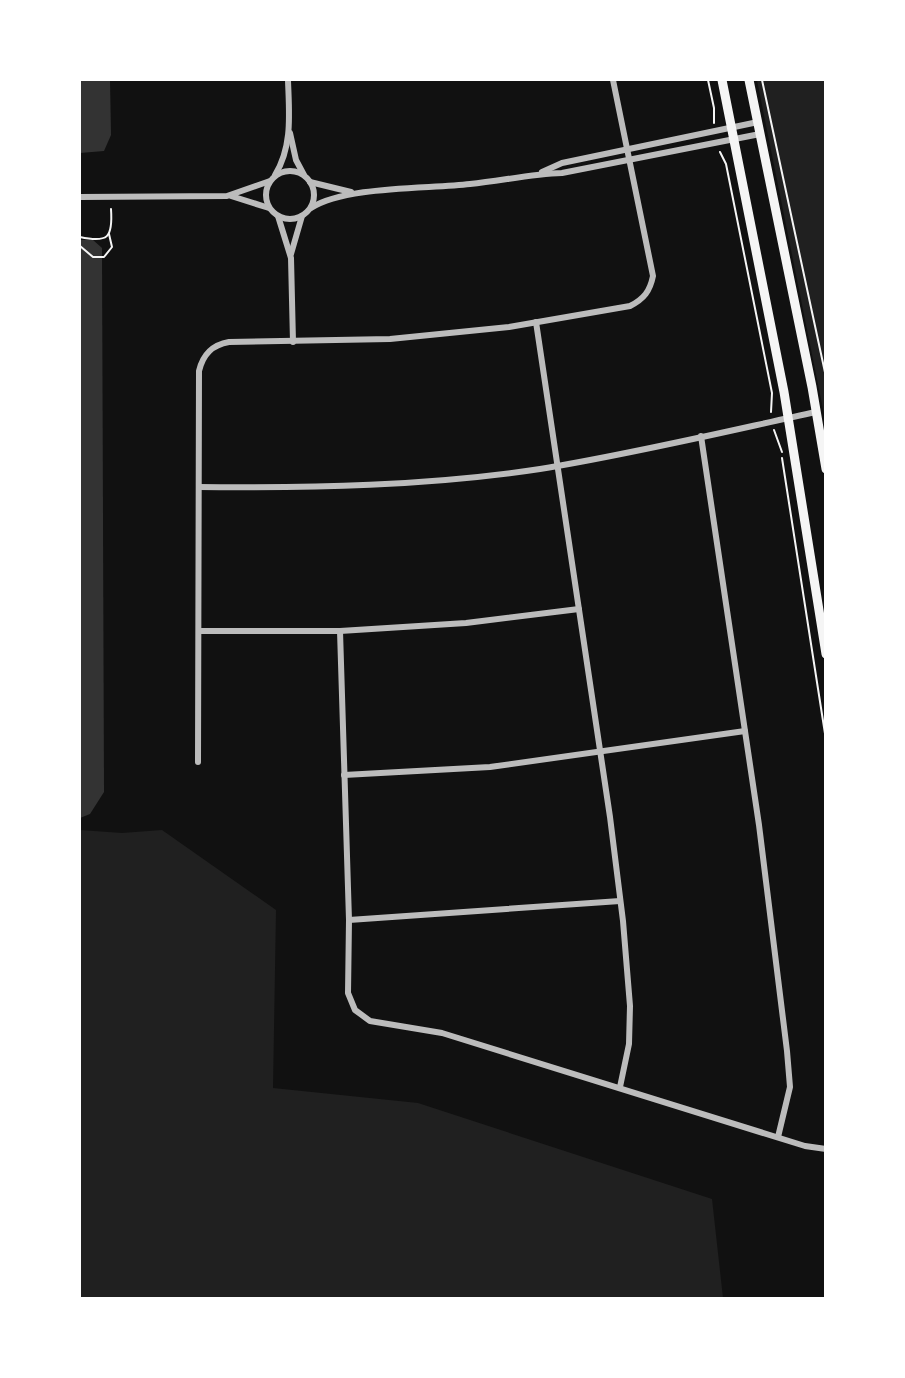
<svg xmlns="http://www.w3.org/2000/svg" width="905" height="1378" viewBox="0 0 905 1378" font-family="'Space Grotesk',sans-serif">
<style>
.green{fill:#202020}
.water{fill:#333}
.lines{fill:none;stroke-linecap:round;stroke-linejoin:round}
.path{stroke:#f5f5f5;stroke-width:2}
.minor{stroke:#bcbcbc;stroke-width:6}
.secondary{stroke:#f5f5f5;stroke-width:9}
</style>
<rect width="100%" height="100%" fill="#111"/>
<!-- green -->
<g class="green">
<polygon points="757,80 825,80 825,419"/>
<polygon points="80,830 122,833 162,830 276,910 273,1088 418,1103 712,1199 723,1298 80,1298"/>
</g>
<!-- water -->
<g class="water">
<polygon points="80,80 110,80 111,135 104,151 80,153"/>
<polygon points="80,240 93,240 102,248 104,792 90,814 80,818"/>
</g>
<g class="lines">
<!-- path -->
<g class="path">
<polyline points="708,80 714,108 714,123"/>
<polyline points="762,80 826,377"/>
<polyline points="720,152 726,164 772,393 771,412"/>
<path d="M 80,237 C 108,243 113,238 111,209"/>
<polyline points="80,246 93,257 104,257 112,247 109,234"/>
<polyline points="774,430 782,452"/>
<polyline points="782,458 826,740"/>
</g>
<!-- minor -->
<g class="minor">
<polyline points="290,133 296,160 304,175"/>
<circle cx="290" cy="195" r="24"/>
<polyline points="542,172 562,163 758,122"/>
<path d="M 275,175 C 293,146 289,112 288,80"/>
<polyline points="310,182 351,192"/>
<polyline points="231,196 269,208"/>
<polyline points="80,197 227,196 270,181"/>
<path d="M 311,208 C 345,186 427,189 470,184 C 501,181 531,174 562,173 L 760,134"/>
<polyline points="278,216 291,258 293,342"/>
<polyline points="291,254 302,216"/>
<polyline points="536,322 610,817 623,921 630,1006 629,1044 620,1087"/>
<polyline points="701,436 759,825 787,1051 790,1087 778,1137"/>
<path d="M 199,487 C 312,488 428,486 540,469 C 632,454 724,432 816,412"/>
<polyline points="199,631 340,631 466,623 579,609"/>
<polyline points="340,631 349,920 348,993 355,1010 370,1021 442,1033 805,1146 826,1149"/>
<path d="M 198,762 L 199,371 C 203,354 212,345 229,342 L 390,339 L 509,327 L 630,306 C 644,299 650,291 653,276 L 613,80"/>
<polyline points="344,775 490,767 745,731"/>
<polyline points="349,920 620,901"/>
</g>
<!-- secondary -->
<g class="secondary">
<polyline points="722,80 784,392 826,654"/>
<polyline points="749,80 812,387 826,469"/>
</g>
</g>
<!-- border -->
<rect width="905" height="1378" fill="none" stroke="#ffffff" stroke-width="162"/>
</svg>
